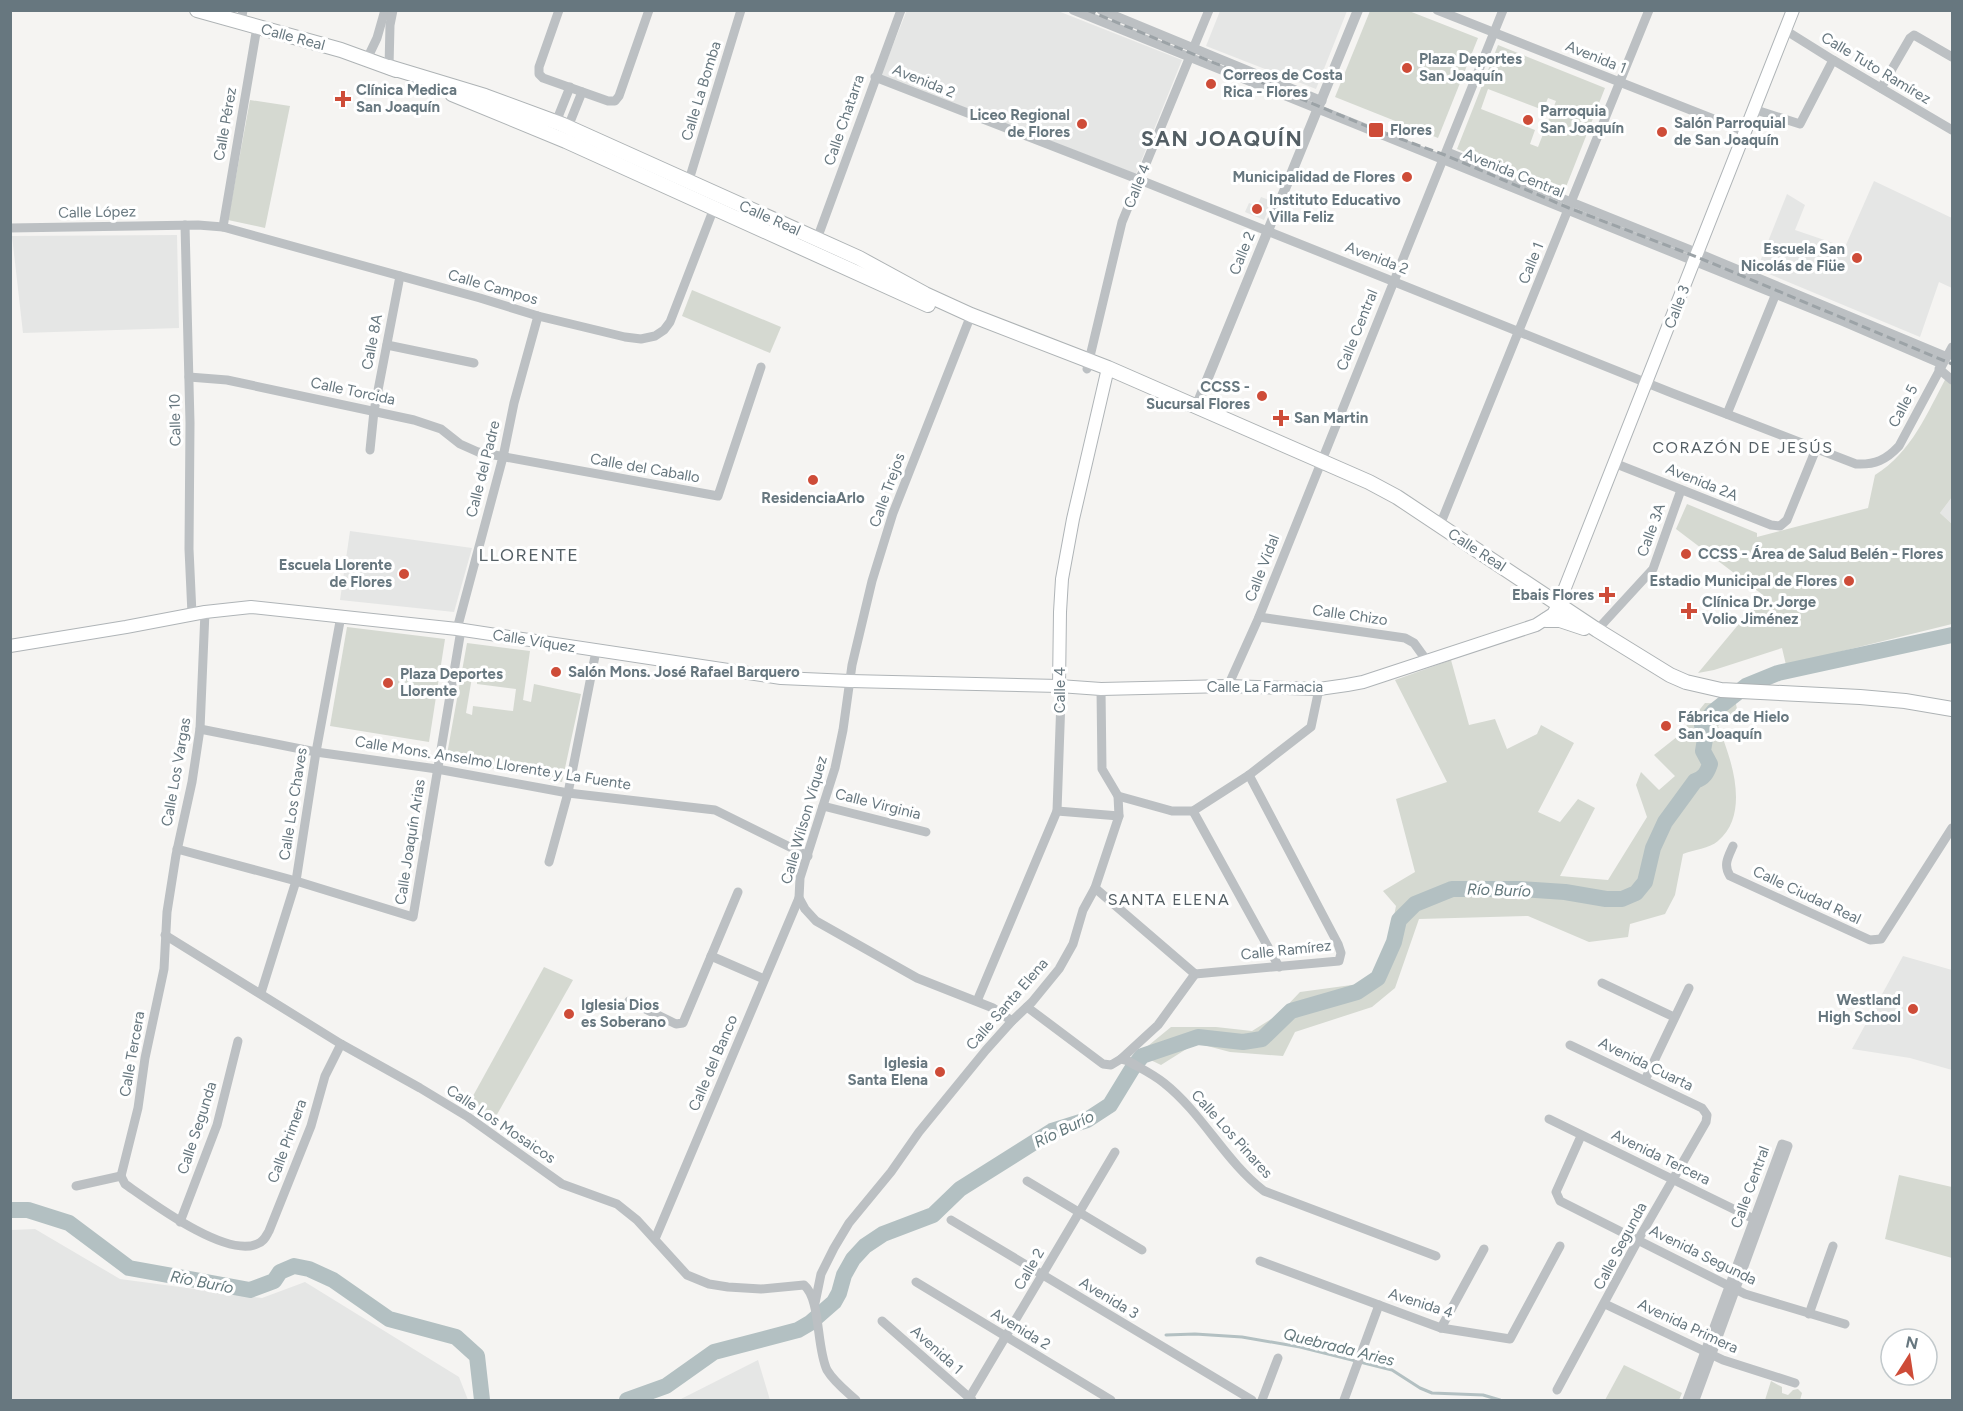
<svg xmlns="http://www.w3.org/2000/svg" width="1963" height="1411" viewBox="0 0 1963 1411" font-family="Figtree,sans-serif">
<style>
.built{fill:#e5e6e5}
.green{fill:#d5d9d1;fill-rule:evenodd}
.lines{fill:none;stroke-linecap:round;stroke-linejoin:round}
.stream{stroke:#b3c0c2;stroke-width:3}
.river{stroke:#b3c0c2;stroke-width:16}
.secondary-casing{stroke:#afb4b7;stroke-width:14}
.primary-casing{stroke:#aeb3b5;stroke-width:16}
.minor{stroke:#bcc0c3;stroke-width:9}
.tertiary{stroke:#bcc0c3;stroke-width:10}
.secondary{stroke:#fff;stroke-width:12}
.primary{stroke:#fff;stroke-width:14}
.rail{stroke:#9ca3a7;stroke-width:3;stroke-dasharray:9 4.5;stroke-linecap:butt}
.poi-dot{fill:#ce4c38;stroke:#fff;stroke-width:2}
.labels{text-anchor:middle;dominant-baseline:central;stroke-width:6;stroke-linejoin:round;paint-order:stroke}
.street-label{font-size:15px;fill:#67777f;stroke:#fff}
.poi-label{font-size:15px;font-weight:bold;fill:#67777f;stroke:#fff;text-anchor:start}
.neighbourhood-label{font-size:16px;letter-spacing:1.5px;fill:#545f65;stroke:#fff}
.water-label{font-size:16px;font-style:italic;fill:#63787c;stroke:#fff}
.quarter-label{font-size:18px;letter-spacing:1.5px;fill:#545f65;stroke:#fff}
.district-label{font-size:21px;font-weight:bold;letter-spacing:1.5px;fill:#545f65;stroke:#fff}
</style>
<rect width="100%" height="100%" fill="#f5f4f2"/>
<!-- built -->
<g class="built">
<polygon points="907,10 1058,11 1182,60 1136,174 881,75"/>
<polygon points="1220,11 1220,10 1347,11 1316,89 1206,46"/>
<polygon points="1874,181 1952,218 1952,288 1939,282 1920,337 1757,269 1787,194 1805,205 1795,230 1845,247"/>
<polygon points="1261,197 1272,201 1264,220 1245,212 1249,203 1257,206"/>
<polygon points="177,235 179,328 23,333 12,236"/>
<polygon points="1952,497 1952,524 1940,513"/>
<polygon points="350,531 472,548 454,612 340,600"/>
<polygon points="1903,956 1952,970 1952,1070 1910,1058 1852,1049"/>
<polygon points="35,1229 120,1279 262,1298 305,1282 459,1377 468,1400 11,1400 11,1230"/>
<polygon points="758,1360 770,1400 679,1400"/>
</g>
<!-- green -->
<g class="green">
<polygon points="1370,11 1409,11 1478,38 1438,138 1335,97"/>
<path d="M 1498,45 L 1605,88 L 1564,192 L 1457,149 ZM 1488,89 L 1543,110 L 1548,98 L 1556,101 L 1538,147 L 1530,144 L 1535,130 L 1481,109 Z"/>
<polygon points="250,100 290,106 265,228 228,220"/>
<polygon points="692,290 781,327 770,353 682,316"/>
<path d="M 1947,376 L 1952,380 L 1952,497 L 1940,513 L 1952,524 L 1952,624 L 1786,665 L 1782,648 L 1714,670 L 1698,673 L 1763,595 L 1676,529 L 1687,504 L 1757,533 L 1757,537 L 1868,508 L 1875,475 C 1912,452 1927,413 1947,376 Z"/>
<polygon points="347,627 445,639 429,742 330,726"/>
<path d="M 467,643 L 530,651 L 523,700 L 531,702 L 534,684 L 581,694 L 562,782 L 446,760 ZM 472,677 L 477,678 L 477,684 L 516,689 L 513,711 L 473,706 L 472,715 L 466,713 Z"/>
<path d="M 1451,660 L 1469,725 L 1495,719 L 1507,749 L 1537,734 L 1541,725 L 1574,743 L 1538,812 L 1560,822 L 1578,799 L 1595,808 L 1560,876 L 1608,880 L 1647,817 L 1636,785 L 1641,772 L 1659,790 L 1675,776 L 1654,755 L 1678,736 L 1705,703 L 1736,704 L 1737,709 L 1718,726 C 1731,758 1751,813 1718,841 C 1710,848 1693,850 1683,854 L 1675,895 L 1665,914 L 1630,924 L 1628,937 L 1589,942 L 1528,916 L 1419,919 L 1395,988 L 1372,1007 L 1295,1032 L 1283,1056 L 1230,1052 L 1196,1043 L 1161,1065 L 1138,1054 L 1171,1027 L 1216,1027 L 1252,1031 L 1279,1014 L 1300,992 L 1359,984 L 1378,973 L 1385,960 L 1396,906 L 1383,891 L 1415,872 L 1396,799 L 1447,782 L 1395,680 Z"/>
<polygon points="544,967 573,980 495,1118 488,1118 468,1105"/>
<polygon points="1899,1175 1952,1187 1952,1258 1885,1239"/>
<polygon points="1624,1365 1682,1393 1679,1400 1605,1400"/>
<polygon points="1771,1381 1782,1387 1782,1393 1788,1395 1793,1390 1798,1389 1802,1393 1800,1400 1765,1400"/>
</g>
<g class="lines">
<!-- stream -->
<polyline class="stream" points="1166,1335 1195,1334 1242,1337 1300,1347 1392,1370 1420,1388 1432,1393 1483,1395 1500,1400"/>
<!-- river -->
<g class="river">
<polyline points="10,1210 28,1210 69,1223 129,1268 250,1290 274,1281 280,1272 294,1266 309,1269 333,1280 389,1319 456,1337 477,1356 482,1400"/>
<path d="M 627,1400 L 666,1386 L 714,1352 L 798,1330 L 810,1323 L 834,1302 L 839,1293 L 844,1275 L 853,1259 L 865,1246 L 883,1234 L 933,1215 L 960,1189 L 1052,1131 L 1087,1120 L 1110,1105 L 1132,1069 L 1142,1056 L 1198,1037 L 1243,1042 L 1262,1039 L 1291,1011 L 1357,992 L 1378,978 L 1394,942 L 1399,920 L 1415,904 L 1452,889 L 1520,889 L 1565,892 L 1606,899 L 1622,899 L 1636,893 L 1645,882 L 1653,848 L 1665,822 L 1695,781 C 1704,778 1707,773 1710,764 L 1703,751 L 1705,739 L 1702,725 L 1714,711 L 1746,686 L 1778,673 L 1952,635"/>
</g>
<!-- secondary casing -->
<g class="secondary-casing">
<g id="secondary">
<polyline points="10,646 126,627 205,612 251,607 457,629 781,678 850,681 1059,686 1101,689 1228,686 1319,689 1347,685 1363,682 1536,625 1553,614 1559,603 1793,10"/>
<polyline points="1059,686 1060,612 1062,579 1073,519 1108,368"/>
</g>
</g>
<!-- primary casing -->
<g class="primary-casing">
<g id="primary">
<polyline points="197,10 341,50 396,70"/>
<polyline points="389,67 485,96 561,124 859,258 925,294 971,315 1108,368 1369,482 1397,497 1597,630 1670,675 1686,682 1721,690 1860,697 1905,701 1952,709"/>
<polyline points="452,94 566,141 928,305"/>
<polyline points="1546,620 1560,620 1584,628"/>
</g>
</g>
<!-- minor -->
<g class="minor">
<polyline points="559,10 539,67 539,74 543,78 608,101 615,101 619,96 649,10"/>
<polyline points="1073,10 1842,321 1942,364"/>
<polyline points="1101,10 1322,101"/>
<polyline points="1437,10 1744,131"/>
<polyline points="241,23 243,10"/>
<polyline points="1785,30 1833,60 1952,130"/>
<polyline points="367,59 377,38 385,10"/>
<polyline points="389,67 390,25 393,10"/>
<path d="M 875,77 L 1140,180 L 1672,393 L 1856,464 C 1875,465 1886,460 1899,446 L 1952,347"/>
<polyline points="1881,88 1910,38 1914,35 1952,57"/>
<polyline points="1753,109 1800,124 1833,60"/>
<polyline points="556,122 570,87"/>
<polyline points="568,127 582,92"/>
<polyline points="1447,152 1698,253 1947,357"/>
<polyline points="689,180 741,10"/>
<polyline points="185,225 190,423 189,549 192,614"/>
<polyline points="223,227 257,27"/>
<polyline points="10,228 198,225 223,227 480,298 538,316 625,337 641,339 655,336 664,330 670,322 714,208"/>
<polyline points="817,239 901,10"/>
<polyline points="971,315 893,513 872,581 852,665 843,730 835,768 800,878 799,898 805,909 816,921 917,978 993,1008 1012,1021"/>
<polyline points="387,345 474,363"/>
<polyline points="1087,369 1122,222 1209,10"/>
<polyline points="1939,369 1952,380"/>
<polyline points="189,377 227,380 414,420 441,429 460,444 478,452 718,496 761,367"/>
<polyline points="1727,414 1777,291"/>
<polyline points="370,450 374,411 400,276"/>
<polyline points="1614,463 1771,525 1780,526 1787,520 1816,449"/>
<polyline points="1440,525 1649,10"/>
<polyline points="1259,617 1405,638 1414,643 1427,661"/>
<polyline points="457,629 503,457 514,403 538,316"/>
<polyline points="1597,630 1653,569 1681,490"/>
<polyline points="1228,686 1259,617 1503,10"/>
<polyline points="200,729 316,752 437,769 568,793 715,810 808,856"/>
<polyline points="1118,796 1172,811 1193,811 1249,775 1311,727 1319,689"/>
<polyline points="823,806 926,832"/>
<polyline points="1057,811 1119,816"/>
<polyline points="1193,811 1279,967"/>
<path d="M 1733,846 C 1728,857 1723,865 1730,876 L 1870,940 L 1881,939 L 1952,828"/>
<polyline points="177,849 296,881 413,917 461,630"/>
<polyline points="549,862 568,793 596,651"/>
<polyline points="1095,888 1195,974 1339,961 1341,953 1338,944 1249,775"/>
<path d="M 165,935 L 341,1044 L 420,1088 L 468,1117 L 562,1184 L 617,1204 L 637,1220 L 687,1275 L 709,1284 L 728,1287 L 761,1289 L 804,1285 C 821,1299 816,1347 827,1370 C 834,1382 846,1391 856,1400"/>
<polyline points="711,956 764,979"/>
<polyline points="1602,983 1674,1017"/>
<polyline points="261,993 296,881 316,752 341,616"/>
<polyline points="629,1001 676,1024 683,1023 738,892"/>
<polyline points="977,1001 1057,811 1061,699 1059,686"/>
<polyline points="1027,1007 1103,1064 1111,1065 1121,1059 1158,1025 1195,974"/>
<path d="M 1121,1059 L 1128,1061 C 1140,1068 1153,1074 1164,1083 C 1203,1114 1225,1161 1264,1191 L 1436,1256"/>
<polyline points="1645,1080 1689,988"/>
<polyline points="1549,1119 1758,1221"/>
<polyline points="1581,1136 1556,1192 1560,1201 1745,1294 1845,1324"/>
<polyline points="121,1176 138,1108 145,1058 164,969 167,912 176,855 192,782 200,729 205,612"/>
<path d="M 121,1176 L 125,1184 C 151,1202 225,1258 257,1244 C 264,1242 266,1236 269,1231 L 311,1126 L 325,1076 L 341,1044"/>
<polyline points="1027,1181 1142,1250"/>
<polyline points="76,1186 121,1176"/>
<polyline points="951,1220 1252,1400"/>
<polyline points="180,1222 217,1125 238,1041"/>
<polyline points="655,1239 799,898"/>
<polyline points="1260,1261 1441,1328 1510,1339 1560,1246"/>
<polyline points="916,1282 1111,1400"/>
<polyline points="815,1303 821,1274 834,1248 849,1223 891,1172 919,1132 986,1050 1012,1021 1032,1002 1059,969 1073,944 1083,910 1095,888 1119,816 1118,796 1102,769 1101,689"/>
<polyline points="1605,1304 1723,1360 1795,1383"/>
<polyline points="1809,1314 1833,1246"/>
<polyline points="882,1321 972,1400"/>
<polyline points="1441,1328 1484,1249"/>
<polyline points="1557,1390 1638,1240 1706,1122 1707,1115 1702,1108 1570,1045"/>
<polyline points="968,1400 1115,1152"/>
<polyline points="1262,1400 1278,1358"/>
<polyline points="1344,1400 1379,1305"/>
<polyline points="1687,1400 1782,1144 1788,1146 1695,1400"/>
</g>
<!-- tertiary -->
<polyline class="tertiary" points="1196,407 1358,10"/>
<!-- secondary -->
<use href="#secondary" class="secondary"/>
<!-- primary -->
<use href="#primary" class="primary"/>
<!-- rail -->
<polyline class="rail" points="1087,10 1376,130 1445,155 1569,208 1697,257 1952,364"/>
</g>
<!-- markers -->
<g class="poi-dot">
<circle cx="1407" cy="68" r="6"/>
<circle cx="1211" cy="84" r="6"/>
<path d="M340 90h6v6h6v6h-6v6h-6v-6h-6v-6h6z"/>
<circle cx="1528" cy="120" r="6"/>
<circle cx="1082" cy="124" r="6"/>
<rect x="1368" y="122" width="16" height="16" rx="3"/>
<circle cx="1662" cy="132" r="6"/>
<circle cx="1407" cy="177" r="6"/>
<circle cx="1257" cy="209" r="6"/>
<circle cx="1857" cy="258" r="6"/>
<circle cx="1262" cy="396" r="6"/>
<path d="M1278 409h6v6h6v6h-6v6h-6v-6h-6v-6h6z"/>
<circle cx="813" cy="480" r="6"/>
<circle cx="1686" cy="554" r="6"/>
<circle cx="404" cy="574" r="6"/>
<circle cx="1849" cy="581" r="6"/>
<path d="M1604 586h6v6h6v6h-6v6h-6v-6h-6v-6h6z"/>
<path d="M1686 602h6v6h6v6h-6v6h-6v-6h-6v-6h6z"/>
<circle cx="556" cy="672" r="6"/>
<circle cx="388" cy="683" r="6"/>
<circle cx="1666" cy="726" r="6"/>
<circle cx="1913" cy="1009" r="6"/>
<circle cx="569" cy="1014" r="6"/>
<circle cx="940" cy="1072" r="6"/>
</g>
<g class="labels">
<!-- street labels -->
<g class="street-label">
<text transform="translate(293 37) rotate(15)">Calle Real</text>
<text transform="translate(1596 57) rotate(22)">Avenida 1</text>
<text transform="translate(1876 68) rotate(31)">Calle Tuto Ramírez</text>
<text transform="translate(924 81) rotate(22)">Avenida 2</text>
<text transform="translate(701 91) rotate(-73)">Calle La Bomba</text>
<text transform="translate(844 120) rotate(-71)">Calle Chatarra</text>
<text transform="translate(225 124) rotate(-80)">Calle Pérez</text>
<text transform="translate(1514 173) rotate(22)">Avenida Central</text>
<text transform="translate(1137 186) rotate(-68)">Calle 4</text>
<text transform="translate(97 212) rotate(-1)">Calle López</text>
<text transform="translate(770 218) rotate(24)">Calle Real</text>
<text transform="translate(1242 253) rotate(-68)">Calle 2</text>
<text transform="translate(1377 258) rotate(21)">Avenida 2</text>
<text transform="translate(1531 263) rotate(-68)">Calle 1</text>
<text transform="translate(493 287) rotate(16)">Calle Campos</text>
<text transform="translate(1677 307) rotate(-69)">Calle 3</text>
<text transform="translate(1357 330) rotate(-68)">Calle Central</text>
<text transform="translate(372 342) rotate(-79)">Calle 8A</text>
<text transform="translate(353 391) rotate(12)">Calle Torcida</text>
<text transform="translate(1903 406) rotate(-62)">Calle 5</text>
<text transform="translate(175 420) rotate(-91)">Calle 10</text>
<text transform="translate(645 468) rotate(10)">Calle del Caballo</text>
<text transform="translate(483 469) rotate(-76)">Calle del Padre</text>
<text transform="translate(1702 482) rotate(22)">Avenida 2A</text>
<text transform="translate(887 490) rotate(-70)">Calle Trejos</text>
<text transform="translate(1651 530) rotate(-70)">Calle 3A</text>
<text transform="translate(1477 550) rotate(33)">Calle Real</text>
<text transform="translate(1262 568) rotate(-69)">Calle Vidal</text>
<text transform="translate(1350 615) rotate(8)">Calle Chizo</text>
<text transform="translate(534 641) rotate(9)">Calle Víquez</text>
<text x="1265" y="687">Calle La Farmacia</text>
<text transform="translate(1060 690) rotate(-90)">Calle 4</text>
<text transform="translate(493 763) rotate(9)">Calle Mons. Anselmo Llorente y La Fuente</text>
<text transform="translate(176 772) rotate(-80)">Calle Los Vargas</text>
<text transform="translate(293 804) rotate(-81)">Calle Los Chaves</text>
<text transform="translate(878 804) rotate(14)">Calle Virginia</text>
<text transform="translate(804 820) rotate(-74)">Calle Wilson Víquez</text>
<text transform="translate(410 842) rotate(-81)">Calle Joaquín Arias</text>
<text transform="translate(1807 895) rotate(25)">Calle Ciudad Real</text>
<text transform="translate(1286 950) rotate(-6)">Calle Ramírez</text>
<text transform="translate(1007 1004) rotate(-49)">Calle Santa Elena</text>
<text transform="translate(132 1054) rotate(-80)">Calle Tercera</text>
<text transform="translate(713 1063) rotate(-67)">Calle del Banco</text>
<text transform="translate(1646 1064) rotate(26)">Avenida Cuarta</text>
<text transform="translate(501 1124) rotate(34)">Calle Los Mosaicos</text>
<text transform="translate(197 1128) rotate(-72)">Calle Segunda</text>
<text transform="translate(1232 1134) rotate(48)">Calle Los Pinares</text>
<text transform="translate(287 1141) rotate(-70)">Calle Primera</text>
<text transform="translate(1661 1157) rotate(26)">Avenida Tercera</text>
<text transform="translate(1750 1187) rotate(-70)">Calle Central</text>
<text transform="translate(1620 1246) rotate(-62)">Calle Segunda</text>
<text transform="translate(1703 1255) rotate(26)">Avenida Segunda</text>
<text transform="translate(1029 1269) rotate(-60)">Calle 2</text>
<text transform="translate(1109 1298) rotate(31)">Avenida 3</text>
<text transform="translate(1421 1303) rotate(18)">Avenida 4</text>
<text transform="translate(1688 1326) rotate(25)">Avenida Primera</text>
<text transform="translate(1021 1329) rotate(31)">Avenida 2</text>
<text transform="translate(937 1350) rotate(42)">Avenida 1</text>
</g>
<!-- poi labels -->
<g class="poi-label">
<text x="1419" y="59">Plaza Deportes<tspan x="1419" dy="17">San Joaquín</tspan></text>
<text x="1223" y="75">Correos de Costa<tspan x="1223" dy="17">Rica - Flores</tspan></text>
<text x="356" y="90">Clínica Medica<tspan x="356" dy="17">San Joaquín</tspan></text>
<text x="1540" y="111">Parroquia<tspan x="1540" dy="17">San Joaquín</tspan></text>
<text x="1070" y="115" text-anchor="end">Liceo Regional<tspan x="1070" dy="17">de Flores</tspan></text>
<text x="1674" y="123">Salón Parroquial<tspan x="1674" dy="17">de San Joaquín</tspan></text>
<text x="1390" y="130">Flores</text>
<text x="1395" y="177" text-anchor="end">Municipalidad de Flores</text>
<text x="1269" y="200">Instituto Educativo<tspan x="1269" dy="17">Villa Feliz</tspan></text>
<text x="1845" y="249" text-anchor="end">Escuela San<tspan x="1845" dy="17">Nicolás de Flüe</tspan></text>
<text x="1250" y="387" text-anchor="end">CCSS -<tspan x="1250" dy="17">Sucursal Flores</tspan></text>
<text x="1294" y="418">San Martin</text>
<text x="813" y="498" text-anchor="middle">ResidenciaArlo</text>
<text x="1698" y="554">CCSS - Área de Salud Belén - Flores</text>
<text x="392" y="565" text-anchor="end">Escuela Llorente<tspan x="392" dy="17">de Flores</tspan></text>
<text x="1837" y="581" text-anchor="end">Estadio Municipal de Flores</text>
<text x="1594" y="595" text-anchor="end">Ebais Flores</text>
<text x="1702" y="602">Clínica Dr. Jorge<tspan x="1702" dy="17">Volio Jiménez</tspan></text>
<text x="568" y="672">Salón Mons. José Rafael Barquero</text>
<text x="400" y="674">Plaza Deportes<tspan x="400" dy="17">Llorente</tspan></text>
<text x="1678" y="717">Fábrica de Hielo<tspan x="1678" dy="17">San Joaquín</tspan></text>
<text x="1901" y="1000" text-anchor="end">Westland<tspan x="1901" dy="17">High School</tspan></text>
<text x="581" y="1005">Iglesia Dios<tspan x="581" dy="17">es Soberano</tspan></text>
<text x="928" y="1063" text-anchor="end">Iglesia<tspan x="928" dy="17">Santa Elena</tspan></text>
</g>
<!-- neighbourhood labels -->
<g class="neighbourhood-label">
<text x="1743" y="447">CORAZÓN DE JESÚS</text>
<text x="1169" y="899">SANTA ELENA</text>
</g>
<!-- water labels -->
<g class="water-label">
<text transform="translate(1499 890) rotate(2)">Río Burío</text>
<text transform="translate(1064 1129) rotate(-26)">Río Burío</text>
<text transform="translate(202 1282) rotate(11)">Río Burío</text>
<text transform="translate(1339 1347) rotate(14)">Quebrada Aries</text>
</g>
<!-- quarter labels -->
<g class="quarter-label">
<text x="529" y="555">LLORENTE</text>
</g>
<!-- district labels -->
<g class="district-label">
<text x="1222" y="138">SAN JOAQUÍN</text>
</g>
</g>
<!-- border -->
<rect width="1963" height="1411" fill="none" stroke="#67777f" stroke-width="24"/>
<!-- north arrow -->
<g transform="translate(1909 1357) rotate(12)"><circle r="28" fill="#ffffff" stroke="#c2c9cc" stroke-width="1.5"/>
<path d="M0-4.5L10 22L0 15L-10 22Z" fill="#ce4c38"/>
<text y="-9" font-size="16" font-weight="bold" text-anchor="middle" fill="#67777f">N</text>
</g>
</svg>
